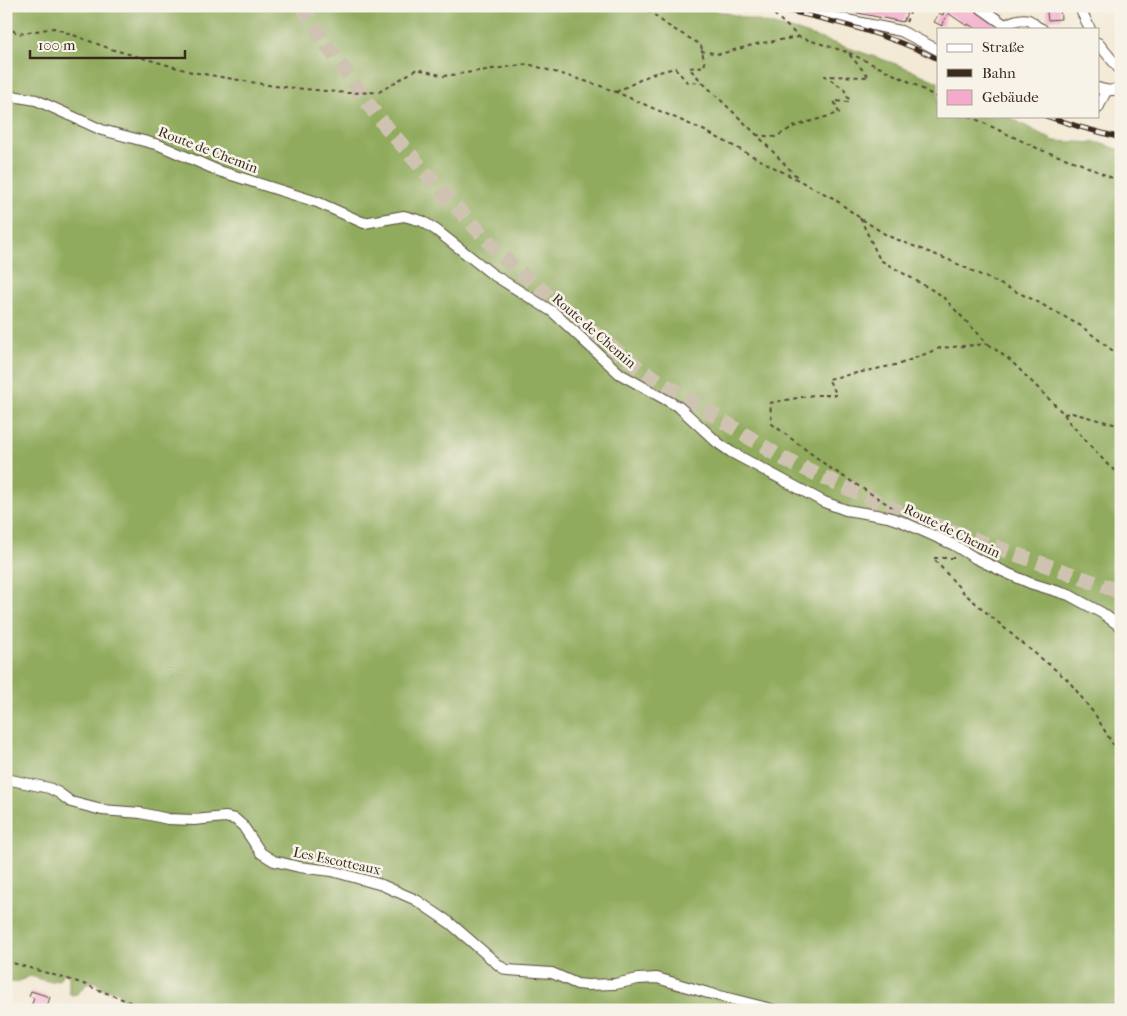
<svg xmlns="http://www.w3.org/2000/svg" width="1127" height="1016" viewBox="0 0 1127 1016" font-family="'IM FELL French Canon',serif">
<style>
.forest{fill:#90ab5d;stroke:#666a3e}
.building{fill:#f3aacb}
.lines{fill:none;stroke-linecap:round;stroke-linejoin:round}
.highway-tunnel{stroke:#cec3b0;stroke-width:15;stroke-dasharray:15 8;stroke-linecap:butt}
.minor-casing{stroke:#574739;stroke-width:12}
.path{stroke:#574739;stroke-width:2;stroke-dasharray:4 4;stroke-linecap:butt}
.minor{stroke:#fff;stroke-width:10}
.rail-casing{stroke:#3b2a1e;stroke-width:5}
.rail{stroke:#f7f3e8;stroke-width:3;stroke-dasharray:9;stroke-linecap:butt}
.labels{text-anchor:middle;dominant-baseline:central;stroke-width:5;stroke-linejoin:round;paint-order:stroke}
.street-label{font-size:14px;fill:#3b2a1e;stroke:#f7f3e8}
</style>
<rect width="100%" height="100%" fill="#f7f3e8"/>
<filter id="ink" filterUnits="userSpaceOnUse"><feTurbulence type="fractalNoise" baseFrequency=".02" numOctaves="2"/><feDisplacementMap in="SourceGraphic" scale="10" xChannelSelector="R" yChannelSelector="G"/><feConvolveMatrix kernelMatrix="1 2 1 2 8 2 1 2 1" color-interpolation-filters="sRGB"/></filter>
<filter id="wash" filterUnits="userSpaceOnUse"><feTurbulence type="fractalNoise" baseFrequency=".0096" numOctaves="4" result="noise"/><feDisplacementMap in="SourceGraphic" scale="20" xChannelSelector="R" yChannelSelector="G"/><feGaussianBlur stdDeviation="1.12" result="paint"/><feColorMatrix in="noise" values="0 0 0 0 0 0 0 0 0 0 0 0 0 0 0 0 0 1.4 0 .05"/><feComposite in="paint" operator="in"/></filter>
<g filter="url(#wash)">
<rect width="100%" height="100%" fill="#f3e9d4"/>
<!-- forest -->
<path class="forest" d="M 6,6 L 698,6 L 798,31 L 899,65 L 938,82 L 938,116 L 1007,116 L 1054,141 L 1099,143 L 1121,150 L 1121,1010 L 123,1010 C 124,1003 123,995 116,991 C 113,989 108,991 104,989 C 98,986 97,981 90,981 L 77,994 L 72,995 L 69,993 L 69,976 L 65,973 L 62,974 L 60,979 C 48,984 41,979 30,976 C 23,979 14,985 6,981 Z"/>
<g id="blocks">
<!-- building -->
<g class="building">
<polygon points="841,6 910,6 903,22 858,13"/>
<polygon points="946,6 969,6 1000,27 999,29 976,29 968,24 967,26 948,13 942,26 934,22 939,13 943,15"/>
<polygon points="1046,6 1060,6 1061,19 1048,20"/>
<polygon points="31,991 50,997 46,1010 30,1010 34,998 29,996"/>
</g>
</g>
</g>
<g filter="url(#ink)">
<use href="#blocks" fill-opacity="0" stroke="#574739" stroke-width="1"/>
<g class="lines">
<!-- highway-tunnel -->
<polyline class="highway-tunnel" points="302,6 332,53 377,116 446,196 506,260 573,317 640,369 782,458 904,514 1121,592"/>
<!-- minor casing -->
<g class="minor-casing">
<g id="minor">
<polyline points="801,6 837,18 901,31 938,50"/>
<polyline points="978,6 1002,23 1007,29"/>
<polyline points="1079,6 1090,29"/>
<path d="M 1005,26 C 1011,21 1025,16 1032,22 C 1036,26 1036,27 1042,29"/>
<polyline points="1098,43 1121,71"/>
<path d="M 1098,88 C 1107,91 1113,92 1121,86"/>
<polyline points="6,95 36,100 102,130 159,145 219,171 317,202 364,223 404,216 422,221 436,230 492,274 553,312 620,374 679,407 718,443 731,452 824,502 846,510 888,517 903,522 954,545 975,558 1009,574 1030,583 1069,595 1102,613 1121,627"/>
<polyline points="1098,108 1106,91"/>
<polyline points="6,779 49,788 59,793 71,802 102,810 141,813 168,819 194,820 225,817 235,819 243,826 261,853 274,861 299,867 332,871 382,885 416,900 450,923 501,967 507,970 552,973 577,984 587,985 615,984 638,979 657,978 708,993 775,1010"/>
</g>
</g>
<!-- path -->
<g class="path">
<polyline points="774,14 799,37 847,52 869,77 825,76 844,89 850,102 834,101 839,113 795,126 775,137 757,135 799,179"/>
<polyline points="906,22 913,6"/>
<polyline points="6,26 18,34 54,28 111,49 192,72 274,86 347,93 379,92 417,69 444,76 528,64 598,85 616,92 703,130 800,181 833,198 860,218 888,236 949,260 1034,300 1081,326 1121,357"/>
<polyline points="701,51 720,54 756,44 799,37"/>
<polyline points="849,53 910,82 938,98"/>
<polyline points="703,83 757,135"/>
<polyline points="616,92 652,74 675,68 687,82 703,83 689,68 705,66 701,45 667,25 643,6"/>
<polyline points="969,116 1041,150 1079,163 1121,182"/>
<polyline points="860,218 880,260 941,295 988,344 940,348 900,364 828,379 837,395 813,395 770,403 772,424 830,468 892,507"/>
<polyline points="988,344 1011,361 1064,414 1069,422 1108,465 1121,476"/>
<polyline points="1064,414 1072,413 1121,426"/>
<polyline points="954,558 933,558 964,593 1016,638 1068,680 1096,716 1112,743 1121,750"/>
<polyline points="6,961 81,983 137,1005 156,1010"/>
</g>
<!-- minor -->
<use href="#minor" class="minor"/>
<!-- rail casing -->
<g class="rail-casing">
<g id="rail">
<path d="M 767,6 C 825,19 884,32 938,59"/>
<polyline points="1046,116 1080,127 1121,138"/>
</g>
</g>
<!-- rail -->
<use href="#rail" class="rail"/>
</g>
</g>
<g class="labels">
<!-- street labels -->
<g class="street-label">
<text transform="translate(208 150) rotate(21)">Route de Chemin</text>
<text transform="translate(594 331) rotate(41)">Route de Chemin</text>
<text transform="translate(952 531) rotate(26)">Route de Chemin</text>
<text transform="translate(337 861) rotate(12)">Les Escotteaux</text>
</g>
</g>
<!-- margin -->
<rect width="1127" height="1016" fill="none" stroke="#f7f3e8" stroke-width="25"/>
<!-- legend -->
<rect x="937" y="28" width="162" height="90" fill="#f7f3e8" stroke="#aca397"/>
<rect x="947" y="44" width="25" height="8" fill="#ffffff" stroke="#aca397"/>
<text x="982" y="52" font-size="15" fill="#3b2a1e">Straße</text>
<rect x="947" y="69" width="25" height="8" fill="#3b2a1e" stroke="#aca397"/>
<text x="982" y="78" font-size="15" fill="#3b2a1e">Bahn</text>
<rect x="947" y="90" width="25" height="15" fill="#f3aacb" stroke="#aca397"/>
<text x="982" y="102" font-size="15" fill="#3b2a1e">Gebäude</text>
<!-- scale -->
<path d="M30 50v8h155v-8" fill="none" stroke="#3b2a1e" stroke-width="2.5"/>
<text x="38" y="50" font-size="15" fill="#3b2a1e" stroke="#f7f3e8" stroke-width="4" paint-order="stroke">100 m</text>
</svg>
